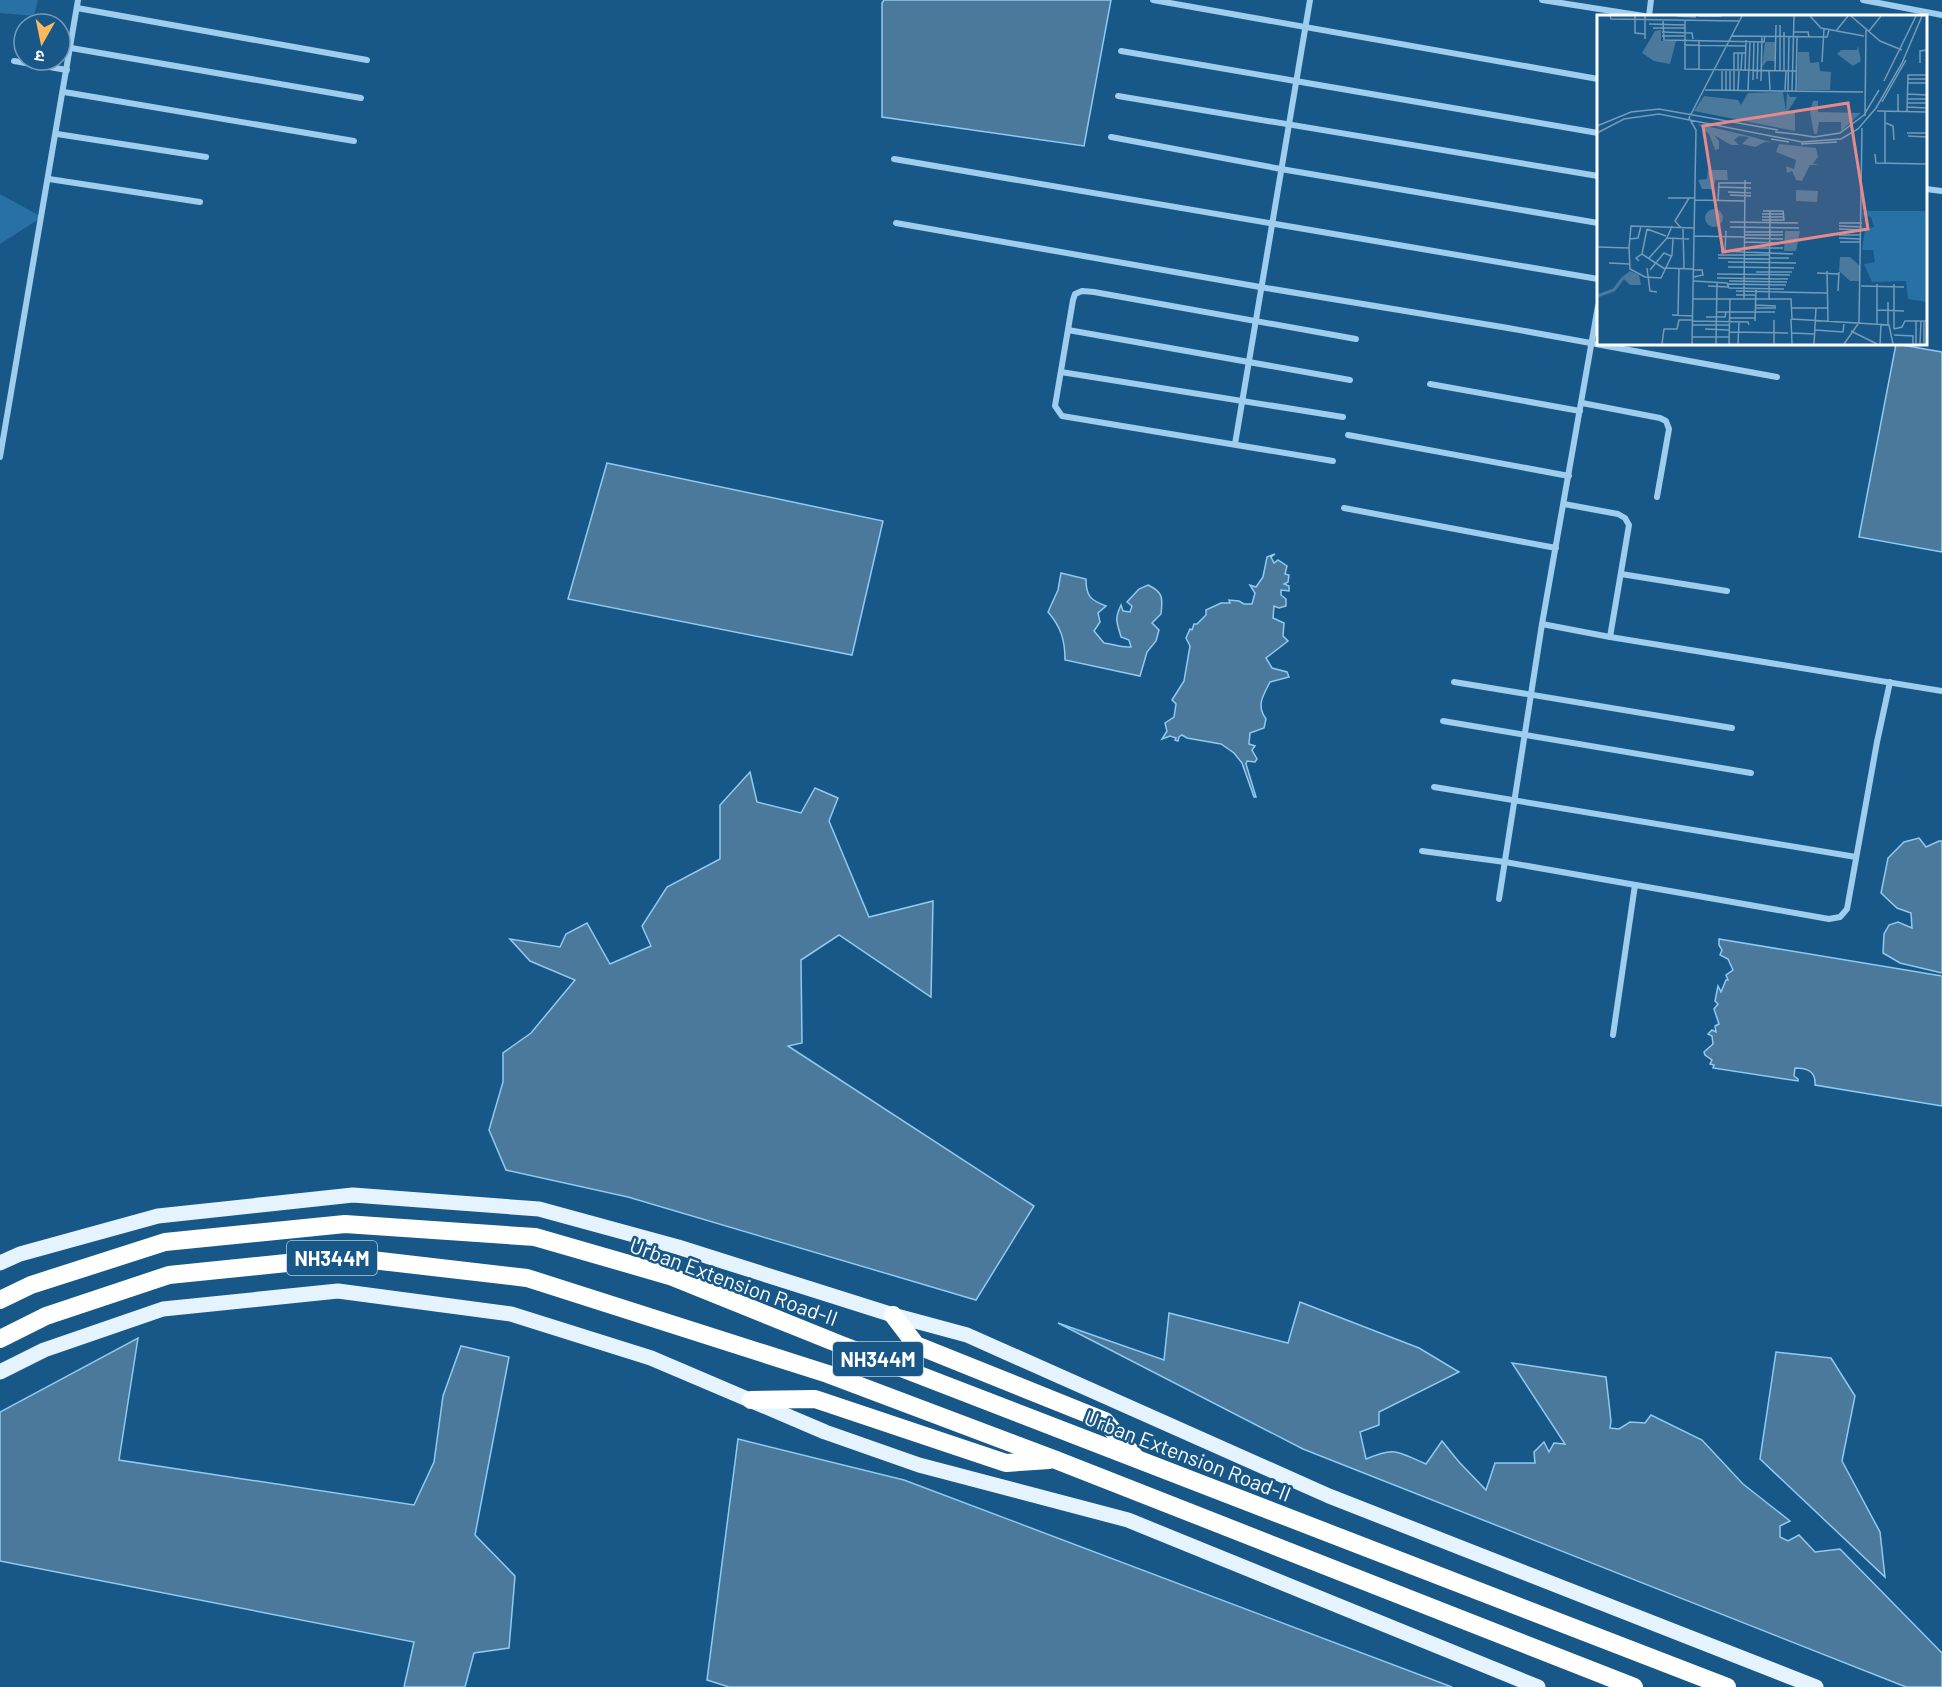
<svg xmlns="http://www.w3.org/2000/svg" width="1942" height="1687" viewBox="0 0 1942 1687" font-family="Barlow,'Noto Sans Devanagari',sans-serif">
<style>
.green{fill:#2771a5}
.water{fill:#4a799c;stroke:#90caf0;stroke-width:1.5}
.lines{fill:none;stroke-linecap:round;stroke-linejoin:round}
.street{stroke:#9ecdee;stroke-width:6}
.primary{stroke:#e5f3ff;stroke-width:15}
.highway{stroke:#fff;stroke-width:18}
.labels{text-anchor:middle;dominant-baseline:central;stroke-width:5;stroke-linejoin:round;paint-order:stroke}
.shield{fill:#175888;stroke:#b9cddb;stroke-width:1.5}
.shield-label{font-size:20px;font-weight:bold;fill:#fff}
.street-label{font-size:21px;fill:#fff;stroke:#175888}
.inset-river{fill:none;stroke:#4a799c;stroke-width:3}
.inset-road{fill:none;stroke:#749bb8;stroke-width:1.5}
.view{fill:#e88989;fill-opacity:0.15;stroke:#e88989;stroke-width:3}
.inset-edge{fill:none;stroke:#fff;stroke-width:3}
</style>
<rect width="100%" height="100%" fill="#175888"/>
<!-- green -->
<g class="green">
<polygon points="0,0 38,0 34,16 0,13"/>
<polygon points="0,194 42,217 0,244"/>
</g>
<!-- water -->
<g class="water">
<polygon points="884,0 1111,0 1084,146 882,117 882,3"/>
<polygon points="1896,344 1942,352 1942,552 1859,537"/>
<polygon points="607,463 883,521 852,655 568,599"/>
<path d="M 1275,554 L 1271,557 L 1274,563 L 1278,560 L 1287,566 L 1285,574 L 1289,575 L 1288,582 L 1284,584 L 1289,586 L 1289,591 L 1281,590 L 1281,595 L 1286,599 L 1286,606 L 1279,608 L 1274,606 L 1273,618 L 1284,623 L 1283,636 L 1288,641 L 1266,658 L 1272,668 L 1287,672 L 1289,677 L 1270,682 C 1263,696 1256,705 1266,719 L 1264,728 L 1250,733 L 1249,744 L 1255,746 L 1252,750 L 1257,759 L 1255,762 L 1247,761 L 1246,764 L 1256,797 L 1254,797 L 1242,763 L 1234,753 L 1221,744 L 1187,738 L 1182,735 L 1179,737 L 1178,741 L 1175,740 L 1176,738 L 1170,736 L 1162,739 L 1167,731 L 1165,723 L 1174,717 L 1176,704 L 1172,700 L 1184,681 L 1190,646 L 1186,638 L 1190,629 L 1192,630 L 1194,624 L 1197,624 L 1206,615 L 1206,610 L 1221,603 L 1230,603 L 1229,600 L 1239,601 L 1244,604 L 1252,604 L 1255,593 L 1250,585 L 1256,587 L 1263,577 L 1267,557 Z"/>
<path d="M 1061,573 L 1086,579 C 1086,596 1090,600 1106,606 L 1098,613 L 1100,622 L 1094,631 L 1104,643 C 1114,644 1120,648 1131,647 L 1129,640 L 1121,637 C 1117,622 1114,620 1121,605 L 1123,611 L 1130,612 L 1132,606 L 1127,602 L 1139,589 L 1148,585 C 1163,592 1163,598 1161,614 L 1152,623 L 1159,630 L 1156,641 L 1147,652 L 1140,676 L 1065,660 C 1065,640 1061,627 1048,612 L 1058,590 Z"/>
<polygon points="750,772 757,802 801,813 815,788 838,798 829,821 869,917 933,901 931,997 839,935 801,960 802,1043 788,1046 1034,1206 976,1300 628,1197 506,1170 489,1130 503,1082 503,1053 531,1033 575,980 530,961 510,939 560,947 566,934 587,923 610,964 651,946 642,926 667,887 720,859 720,805"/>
<polygon points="1919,838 1926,847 1939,841 1942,841 1942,973 1900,963 1883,953 1884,934 1889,925 1898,922 1912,928 1911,913 1897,908 1881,893 1888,858 1904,842"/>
<path d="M 1719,939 L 1942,976 L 1942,1106 L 1815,1085 C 1816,1071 1807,1068 1795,1068 L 1794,1076 L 1798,1079 L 1798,1081 L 1713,1068 L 1714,1065 L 1710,1064 L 1712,1060 L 1705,1055 L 1704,1052 L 1713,1044 L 1712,1036 L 1708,1034 L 1712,1030 L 1716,1032 L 1715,1026 L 1719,1024 L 1714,1009 L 1718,1004 L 1715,1001 L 1718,986 L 1721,992 L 1726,980 L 1728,980 L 1726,975 L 1733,970 L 1728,959 L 1720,955 L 1722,950 L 1719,945 Z"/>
<path d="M 1300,1302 L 1419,1348 L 1459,1372 L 1379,1412 L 1379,1425 L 1360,1432 L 1366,1459 C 1397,1446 1397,1452 1426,1464 L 1442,1441 L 1459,1462 L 1486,1490 L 1495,1463 L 1535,1463 L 1534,1452 L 1544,1442 L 1549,1452 L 1554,1443 L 1565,1444 L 1512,1363 L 1606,1377 L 1611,1421 L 1610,1428 L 1619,1429 L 1630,1422 L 1645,1423 L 1651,1415 L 1702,1440 L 1743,1484 L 1790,1521 L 1780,1526 L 1780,1537 L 1788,1541 L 1799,1535 L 1815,1552 L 1840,1549 L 1942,1653 L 1942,1687 L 1906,1687 L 1303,1449 L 1058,1323 L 1164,1360 L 1169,1313 L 1288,1343 Z"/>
<polygon points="138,1338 119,1460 414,1505 434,1462 443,1396 461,1346 509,1357 475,1535 515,1576 509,1648 474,1653 465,1687 404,1687 414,1642 0,1561 0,1412"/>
<polygon points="1776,1352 1831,1358 1855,1396 1842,1461 1880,1532 1885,1577 1760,1459"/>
<polygon points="738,1439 904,1480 1452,1687 729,1687 707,1680"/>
</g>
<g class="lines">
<!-- street -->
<g class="street">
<polyline points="1153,0 1598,79"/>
<polyline points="1542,0 1644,16"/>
<polyline points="1863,0 1942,15"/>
<polyline points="77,8 367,60"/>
<polyline points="1649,16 1651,0"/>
<polyline points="71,48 361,98"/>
<polyline points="1121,51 1598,133"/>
<polyline points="14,61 67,70"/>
<polyline points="64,92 354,141"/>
<polyline points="1118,96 1598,176"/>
<polyline points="57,134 206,157"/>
<polyline points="1111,137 1281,169 1598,223"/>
<polyline points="894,159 1598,279"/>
<polyline points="49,179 200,202"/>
<polyline points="1926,189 1942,191"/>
<polyline points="896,223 1260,287 1508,328 1777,377"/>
<polyline points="1068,330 1350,380"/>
<polyline points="1061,372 1343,417"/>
<polyline points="1430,384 1580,411"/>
<polyline points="1582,403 1660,418 1666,421 1669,429 1657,497"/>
<polyline points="1348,435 1569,476"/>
<polyline points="1235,444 1310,0"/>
<polyline points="0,457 78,0"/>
<polyline points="1333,461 1062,416 1055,406 1073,300 1075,294 1082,291 1094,292 1356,339"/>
<polyline points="1564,504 1618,514 1625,518 1629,525 1610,637"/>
<polyline points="1344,508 1556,548"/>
<polyline points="1621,574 1727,591"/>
<polyline points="1542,624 1610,637 1942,691"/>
<polyline points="1454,682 1732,728"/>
<polyline points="1443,721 1751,773"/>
<polyline points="1434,787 1856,857"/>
<polyline points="1422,851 1505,862 1829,919 1840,917 1847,909 1877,742 1890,682"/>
<polyline points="1499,899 1542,624 1598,306"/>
<polyline points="1613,1035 1635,885"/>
</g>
<!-- primary -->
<g class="primary">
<polyline points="0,1263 20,1254 158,1216 353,1195 539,1209 678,1247 893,1315 967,1335 1329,1496 1816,1687"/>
<polyline points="0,1372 44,1350 163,1309 338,1291 511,1314 651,1358 825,1432 919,1465 1128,1520 1538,1687"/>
</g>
<!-- highway -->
<g class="highway">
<polyline points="0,1300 31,1285 165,1242 345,1224 535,1237 670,1276 839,1344 1727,1687"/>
<polyline points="893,1315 916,1345 1105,1421 1135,1457"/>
<polyline points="0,1339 46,1316 169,1275 346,1257 527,1278 828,1374 1056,1460 1634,1687"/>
<polyline points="751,1400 815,1399 1006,1463 1049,1460"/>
</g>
</g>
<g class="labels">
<!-- shield labels -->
<g class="shield">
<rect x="287" y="1241" width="90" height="34" rx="4.5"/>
<rect x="833" y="1342" width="90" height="34" rx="4.5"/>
</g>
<g class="shield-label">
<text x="332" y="1258">NH344M</text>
<text x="878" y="1359">NH344M</text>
</g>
<!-- street labels -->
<g class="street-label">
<text transform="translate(734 1281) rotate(20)">Urban Extension Road-II</text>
<text transform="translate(1188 1455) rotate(21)">Urban Extension Road-II</text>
</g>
</g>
<!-- overview -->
<g transform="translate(1597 15)">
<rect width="330" height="330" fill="#175888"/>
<path d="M 268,196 L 330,196 L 330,287 L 311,284 L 309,266 L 275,267 L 267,249 L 278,247 L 276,235 L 265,235 L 268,214 L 277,212 L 274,202 L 265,199 Z" fill="#2771a5"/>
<path d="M 64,15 L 64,26 L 79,26 L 73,49 L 57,46 L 45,38 L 58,16 ZM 168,27 L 178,27 L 178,46 L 170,46 L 165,52 ZM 261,31 L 264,46 L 256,51 L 240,39 L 244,35 L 260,35 ZM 201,37 L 212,37 L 213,48 L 222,47 L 223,56 L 234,57 L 233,75 L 200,75 ZM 186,77 L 189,96 L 190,77 L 193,82 L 200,82 L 191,96 L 198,97 L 198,116 L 97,96 L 107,81 L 141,85 L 144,90 L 151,78 ZM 216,86 L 221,86 L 221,97 L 264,98 L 244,116 L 244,107 L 222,107 L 220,119 L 217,119 L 213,97 ZM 101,109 L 156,122 L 176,128 L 168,127 L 158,132 L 145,129 L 152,122 L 142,121 L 137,125 L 142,130 L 134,130 L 117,120 L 122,126 L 122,134 L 118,135 L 112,119 ZM 182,129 L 219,133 L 221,142 L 216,148 L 221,150 L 213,150 L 205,166 L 199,165 L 195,156 L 190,158 L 189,151 L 197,154 L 199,145 L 179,137 ZM 111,155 L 130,155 L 131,165 L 118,165 L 117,174 L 105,174 L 101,165 L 110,164 ZM 199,175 L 221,176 L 220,187 L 199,186 ZM108 203a9 9 0 1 1 18 0a9 9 0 1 1-18 0ZM 188,216 L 203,216 L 199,236 L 187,236 ZM 243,242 L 253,242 L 263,251 L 263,266 L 253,266 L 242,256 ZM 33,256 L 42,260 L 44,270 L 33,270 L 25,262 Z" fill="#4a799c"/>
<path class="inset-river" d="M 0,281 L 17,275 L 26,263"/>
<path class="inset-road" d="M 13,1 L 14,4 L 142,6M 38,1 L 38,18 L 48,19M 80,1 L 99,2M 102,1 L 124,1M 213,1 L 224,13 L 267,21M 254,1 L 283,26 L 305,35M 66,5 L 67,25 L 167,27 L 168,21M 88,6 L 88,54 L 199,56M 52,9 L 88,10M 56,13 L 88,13M 239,16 L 251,1M 272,16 L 284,1M 65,17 L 95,18 L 96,24M 196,17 L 211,17 L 212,22M 65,21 L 87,21M 134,21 L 230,22 L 232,15M 48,24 L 48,1M 87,30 L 149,31M 225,47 L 227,14M 323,48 L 323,36 L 330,35M 102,55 L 102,25M 133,56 L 133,75M 137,56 L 137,38 L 149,38M 141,56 L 141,38M 144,56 L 145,38M 148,56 L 149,25M 172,56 L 173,75M 178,56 L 179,10M 183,56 L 183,10M 187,56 L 187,17M 160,64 L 161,27M 311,64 L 330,64M 156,65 L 157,27M 164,66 L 165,21M 287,66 L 319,1M 311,68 L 330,68M 108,75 L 266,77M 125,75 L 125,56M 129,75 L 129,56M 137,75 L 137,56M 141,75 L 142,56M 188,75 L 189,56M 151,76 L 153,27M 191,76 L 192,21M 195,76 L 197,1M 199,76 L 200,22M 301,79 L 301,97M 311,79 L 330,80M 310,84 L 330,84M 285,87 L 309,45M 310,88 L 330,88M 310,92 L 330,93M 280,96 L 330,97M 310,97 L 311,60 L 330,60M 268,101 L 269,13M 289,108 L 296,111 L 297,125M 0,111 L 34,97 L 62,94 L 181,115M 178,117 L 198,119M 0,118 L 27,104 L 62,99 L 205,127 L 244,124 L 261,114 L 279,93 L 305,48 L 325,1M 310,118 L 330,118M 198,119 L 217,122 L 243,118 L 267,100 L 282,75M 311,121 L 330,122M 174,124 L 192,127M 204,129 L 240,127M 278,139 L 279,148 L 330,149M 288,148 L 288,96M 122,172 L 154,173M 131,177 L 154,178M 133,180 L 154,181M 71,183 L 92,183M 98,185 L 147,186M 121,186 L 122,168 L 154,168M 165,199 L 187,199M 165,202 L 187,202M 165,205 L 187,205 L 186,196 L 166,196M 133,207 L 201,208M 242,208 L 265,208M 75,211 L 70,223 L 92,224M 242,211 L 265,212M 133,212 L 202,213M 84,213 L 78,206 L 92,183 L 98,183M 50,214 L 69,221M 86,214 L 87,253M 242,214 L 265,215M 147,217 L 186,217M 147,220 L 186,220M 242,220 L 264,220M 97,221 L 147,222M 147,223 L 186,224M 242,223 L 264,224M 33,224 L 41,223 L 44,211M 147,227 L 186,228M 243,227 L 264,227M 0,232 L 32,233 L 34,211 L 97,213M 32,232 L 33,254 L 48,262 L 64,263 L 75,240 L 76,224M 147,233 L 186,233M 128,235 L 129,216M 124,236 L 196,239M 45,239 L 68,254M 121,240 L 173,240M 52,243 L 70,223M 121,243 L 173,244M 173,243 L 192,243M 42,246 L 39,243 L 45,239 L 50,214M 131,247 L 199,248M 12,248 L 32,249M 131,252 L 197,253M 50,253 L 53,276 L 60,277M 68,253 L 96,254M 53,255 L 67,238 L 74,241M 230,256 L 231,306M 159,257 L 195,257M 220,258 L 242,259M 120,259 L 193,260M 97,262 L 106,260 L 105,255 L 97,255M 120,263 L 191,264M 97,266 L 130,268 L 132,273 L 187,274M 132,266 L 190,267M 131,269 L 189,270M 297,269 L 297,314M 111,271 L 131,272M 264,271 L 307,272M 139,276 L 230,278M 241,276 L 242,257M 139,280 L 158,280M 96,284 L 194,284 L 195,304 L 292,310 L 296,329M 147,284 L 148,165M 172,285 L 173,196M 158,290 L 179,291M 158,293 L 179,293M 194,293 L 231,293M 280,295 L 307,296M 119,297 L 158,297M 158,297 L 178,297M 75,300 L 96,301M 81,300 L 82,253M 109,302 L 128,302 L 129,297M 132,303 L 158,303M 194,304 L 195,329M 96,306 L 151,307 L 152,310M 158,306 L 159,275M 319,306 L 319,329M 262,309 L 265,113M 280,309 L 280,269M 96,310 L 132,310M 291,310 L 291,287M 108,314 L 132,315M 297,314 L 305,312 L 308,306 L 330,306M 218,315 L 246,317 L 247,309M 254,316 L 280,329M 132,317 L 191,318M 195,318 L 217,319M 297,320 L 316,321 L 316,329M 95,322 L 132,322M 65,329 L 67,314 L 80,314 L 82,305 L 96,305M 95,329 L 99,115 L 92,103 L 145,1M 119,329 L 120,267M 132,329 L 133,284M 141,329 L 142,307M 177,329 L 177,305M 217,329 L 219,293M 247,329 L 261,309M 283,329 L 284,309M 323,329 L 324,306M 327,329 L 327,307"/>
<path class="view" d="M 251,88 L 271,214 L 126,237 L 106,111 Z"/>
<rect width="330" height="330" class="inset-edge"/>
</g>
<!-- north arrow -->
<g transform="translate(42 42) rotate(189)"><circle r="28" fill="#175888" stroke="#749bb8" stroke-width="1.5"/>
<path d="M0-4.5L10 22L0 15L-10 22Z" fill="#ffb85b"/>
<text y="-9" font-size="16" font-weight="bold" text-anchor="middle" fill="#ffffff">उ</text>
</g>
</svg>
